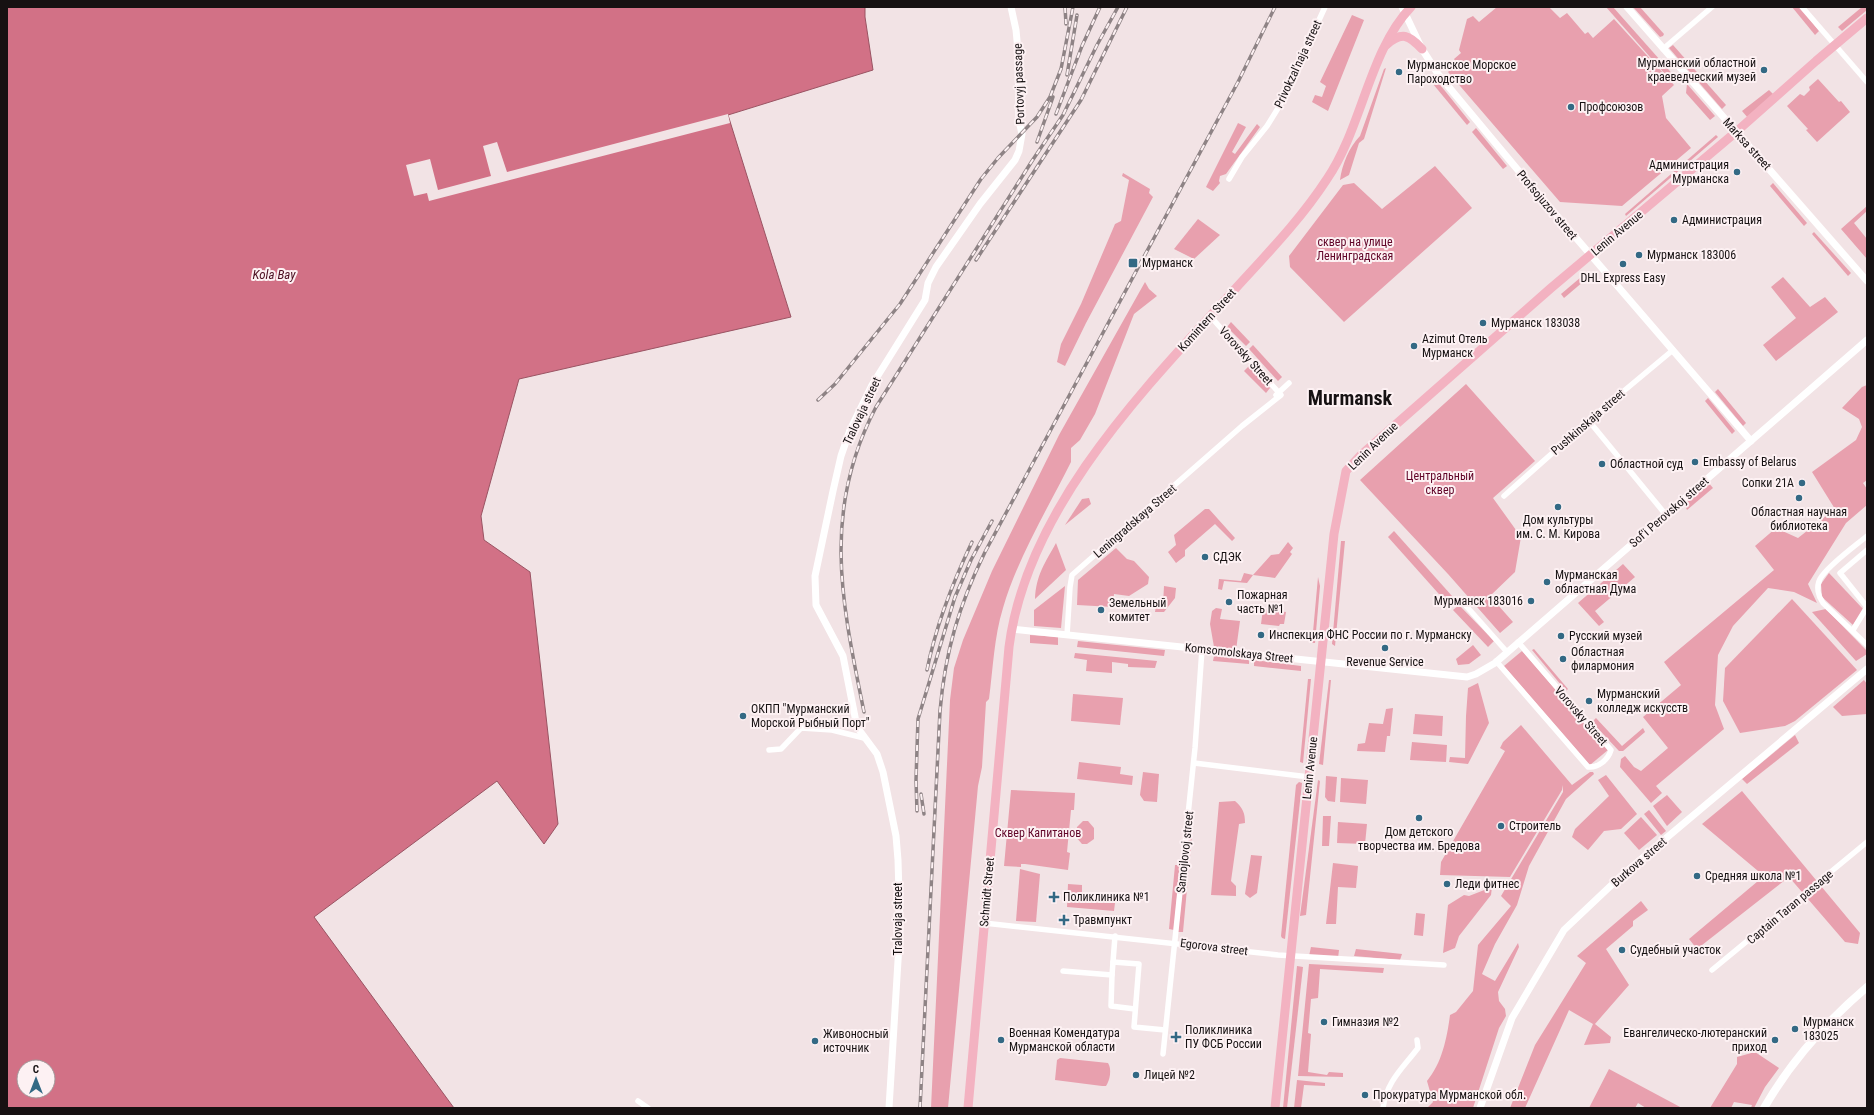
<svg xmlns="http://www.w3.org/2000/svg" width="1874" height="1115" viewBox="0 0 1874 1115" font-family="'Roboto Condensed',sans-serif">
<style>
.green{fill:#e8a0ae}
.water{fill:#d27186;stroke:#9a5463;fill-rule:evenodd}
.pier{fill:#f2e3e5}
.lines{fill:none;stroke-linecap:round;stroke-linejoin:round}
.minor{stroke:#fff;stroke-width:5.5}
.tertiary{stroke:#fff;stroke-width:7}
.secondary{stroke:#fff;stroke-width:8}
.primary{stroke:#f3b2c1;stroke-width:9}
.rail-casing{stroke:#8e8385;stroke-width:3.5}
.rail{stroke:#fdf1f3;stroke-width:2;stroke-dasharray:6;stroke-linecap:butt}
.poi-dot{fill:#336984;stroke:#fdf1f3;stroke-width:1.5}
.labels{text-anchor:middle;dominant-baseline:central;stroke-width:4;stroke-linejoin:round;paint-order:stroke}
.poi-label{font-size:12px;fill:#161112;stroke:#fdf1f3;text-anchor:start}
.street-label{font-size:12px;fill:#161112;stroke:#fdf1f3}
.park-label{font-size:12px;fill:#610528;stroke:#fdf1f3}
.water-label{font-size:13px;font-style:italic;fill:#4d0f22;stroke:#fdf1f3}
.town-label{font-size:20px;font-weight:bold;fill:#161112;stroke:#fdf1f3}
</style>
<rect width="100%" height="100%" fill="#f2e3e5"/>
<!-- green -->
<g class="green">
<polygon points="1497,7 1549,7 1560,18 1567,13 1585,34 1588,32 1593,38 1614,19 1674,85 1662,96 1666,118 1691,148 1622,206 1560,202 1448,72 1457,64 1454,59 1461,53 1459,50 1467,19 1473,16 1479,22"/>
<polygon points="1606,7 1613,7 1676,78 1672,82"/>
<polygon points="1633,7 1640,7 1664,34 1663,36 1660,37"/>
<polygon points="1792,7 1800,7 1819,31 1815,35"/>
<polygon points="1862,7 1867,7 1867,10 1842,31 1838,27"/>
<polygon points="1352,15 1364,20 1328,111 1312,102 1315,95 1322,97 1326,86 1320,82"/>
<polygon points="1673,45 1726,105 1722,109 1669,48"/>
<path d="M 1386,68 L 1364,139 L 1359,143 L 1349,175 L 1340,180 C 1342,165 1349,147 1360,136 L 1384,69 Z"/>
<polygon points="1818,79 1839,102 1841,101 1850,112 1817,142 1806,130 1808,129 1787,106 1800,94 1804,96 1810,90 1809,87"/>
<polygon points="1437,81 1470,122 1467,125 1433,84"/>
<polygon points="1687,84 1715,116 1710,120 1686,93"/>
<polygon points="1769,90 1774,95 1748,118 1742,111"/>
<polygon points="1238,123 1246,127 1232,152 1235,154 1257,124 1260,127 1226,174 1220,176 1219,181 1220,183 1213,191 1206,187"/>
<polygon points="1476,128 1507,166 1503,169 1472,132"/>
<polygon points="1716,135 1718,137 1626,216 1625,214"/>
<polygon points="1435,166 1472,208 1344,322 1290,267 1289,256 1343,185 1354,183 1382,209"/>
<polygon points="1123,173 1150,189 1149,193 1153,197 1086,323 1065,366 1057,362 1061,344 1081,304 1115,224 1121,221 1129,180 1122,176"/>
<polygon points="1773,183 1807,223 1804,226 1770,186"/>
<polygon points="1867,206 1867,211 1854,223 1867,239 1867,259 1841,229"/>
<polygon points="1198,219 1220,235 1194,259 1174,249"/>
<polygon points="1814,232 1851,273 1848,276 1812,234"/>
<polygon points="1587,272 1590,276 1564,298 1561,294"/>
<polygon points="1783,277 1810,307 1825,297 1838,312 1776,361 1763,345 1796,318 1771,287"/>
<path d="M 1145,282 L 1149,289 L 1157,296 L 1134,314 L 1095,414 L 1080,440 L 1071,448 L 1071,462 C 1048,508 1017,559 1003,608 C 994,637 993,669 989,699 L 986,702 L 982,767 L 978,786 L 948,1108 L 931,1108 L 950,700 L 954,668 L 963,640 L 992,571 L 1059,435 Z"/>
<polygon points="1231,322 1250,342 1246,346 1227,327"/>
<polygon points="1253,345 1282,377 1278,381 1249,349"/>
<polygon points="1249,366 1270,388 1266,393 1244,371"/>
<polygon points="1466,384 1535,461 1493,498 1521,537 1515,572 1490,596 1513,622 1500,633 1448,574 1360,480"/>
<polygon points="1867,385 1867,480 1863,483 1867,489 1866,494 1867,505 1846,523 1808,584 1817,603 1794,592 1768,588 1733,626 1718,655 1715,705 1724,729 1656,786 1662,793 1651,803 1620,767 1621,759 1625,756 1634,767 1641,771 1668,748 1643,717 1681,685 1664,662 1774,570 1755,546 1776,528 1798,538 1835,509 1812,472 1856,440 1862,427 1859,419 1842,408 1862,387"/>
<polygon points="1718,389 1746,423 1743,426 1715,392"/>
<polygon points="1708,398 1735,431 1732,434 1705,401"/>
<polygon points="1707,481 1713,488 1687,510 1683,501"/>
<polygon points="1089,498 1091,504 1065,525 1082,499"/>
<polygon points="1205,509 1209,509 1235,538 1232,541 1215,524 1185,550 1185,556 1176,563 1168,552 1176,545 1174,535"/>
<polygon points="1394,531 1452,596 1446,602 1388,537"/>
<polygon points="1341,541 1345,541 1335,646 1332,644"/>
<polygon points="1288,542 1293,548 1290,552 1292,554 1275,578 1253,575 1247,583 1224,581 1222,590 1218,589 1219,579 1241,581 1244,573 1253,575 1271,555 1279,554"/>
<path d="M 1056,543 L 1066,570 L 1035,599 C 1036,575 1045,563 1056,543 Z"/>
<polygon points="1116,548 1127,559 1134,561 1149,577 1148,584 1129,596 1114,594 1113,607 1077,605 1078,580"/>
<polygon points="1623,564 1635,577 1595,611 1604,622 1599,626 1578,603"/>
<polygon points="1829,573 1864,610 1853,625 1822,597 1821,584"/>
<polygon points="1318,577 1320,586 1315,643 1312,643"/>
<polygon points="1065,586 1061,628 1034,626 1034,610"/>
<polygon points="1164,586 1176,588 1175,598 1164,612 1155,612 1156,606 1163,605"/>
<polygon points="1792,599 1857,670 1795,721 1785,726 1740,733 1723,701 1725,668"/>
<polygon points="1459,605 1494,641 1488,647 1453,610"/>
<polygon points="1216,608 1222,609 1220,619 1240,621 1236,650 1214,647 1210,624 1212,611"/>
<polygon points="1263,609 1286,612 1284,624 1280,624 1279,626 1261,624"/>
<polygon points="1826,609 1867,651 1867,654 1856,661 1812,612"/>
<polygon points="1030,635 1058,637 1058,645 1030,643"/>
<polygon points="1078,641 1165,650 1164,656 1077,647"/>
<polygon points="1473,645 1481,655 1469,664 1458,665 1456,659"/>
<polygon points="1534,649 1568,689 1566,691 1532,650"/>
<polygon points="1522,651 1608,750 1590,765 1504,666"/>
<polygon points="1075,653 1157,661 1155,668 1128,667 1128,664 1112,662 1112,673 1086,671 1087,660 1074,658"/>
<polygon points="1214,656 1249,660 1249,664 1213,661"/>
<polygon points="1254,660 1301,666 1301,671 1254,666"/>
<polygon points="1308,679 1311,679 1303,763 1300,762"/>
<polygon points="1329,680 1331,680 1323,765 1319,764"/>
<polygon points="1864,680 1867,684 1867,714 1842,716 1833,707"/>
<polygon points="1478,683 1489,723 1468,764 1449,762 1450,757 1465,758 1466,716 1468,688"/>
<polygon points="1073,694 1123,698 1120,725 1071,721"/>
<polygon points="1393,708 1390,736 1387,736 1385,752 1357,751 1358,744 1365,743 1369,723 1383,724 1386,709"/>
<polygon points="1415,714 1443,716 1442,736 1413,734"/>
<polygon points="1596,718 1622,746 1643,728 1645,732 1623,751 1619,751 1592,722"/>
<path d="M 1521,725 L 1572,785 L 1590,772 L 1593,772 L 1594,774 L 1566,799 L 1529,866 L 1517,905 L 1495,944 L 1482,974 L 1495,981 L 1518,943 L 1519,947 L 1498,992 L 1499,1001 L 1505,1009 L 1506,1016 L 1499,1028 L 1473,1108 L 1427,1108 L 1433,1102 L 1427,1081 C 1442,1063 1447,1038 1450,1015 L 1456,1012 L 1473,991 L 1478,945 L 1511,906 L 1501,896 L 1563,792 L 1563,785 L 1562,790 L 1510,877 L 1440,875 L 1441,862 L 1505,751 L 1500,748 L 1503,742 Z"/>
<polygon points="1795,735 1799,743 1747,784 1742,779"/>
<polygon points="1412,742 1447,745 1446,762 1410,760"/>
<polygon points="1079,762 1121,767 1120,774 1133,776 1132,785 1077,779"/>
<polygon points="1143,772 1159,774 1157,802 1144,801 1140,795"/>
<polygon points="1606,775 1637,814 1621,829 1604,831 1588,850 1572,837 1575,829 1609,796 1598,780"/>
<polygon points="1326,776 1337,777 1335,802 1328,801 1325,797"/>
<polygon points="1341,778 1368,780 1366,804 1340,802"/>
<polygon points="1318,780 1320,781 1306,915 1300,916"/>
<polygon points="1299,782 1302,783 1285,939 1282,938 1281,936 1296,785"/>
<polygon points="1011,790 1075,793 1074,810 1071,810 1067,852 1070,853 1068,870 1025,864 1021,864 1021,867 1004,866"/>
<polygon points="1742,791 1860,933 1858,944 1845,942 1789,877 1697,949 1689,939 1764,876 1702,824"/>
<polygon points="1667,795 1682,812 1667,826 1653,806"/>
<path d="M 1235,801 C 1243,808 1245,813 1245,823 L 1239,824 L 1231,881 L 1236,886 L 1236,896 L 1211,895 L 1219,802 Z"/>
<polygon points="1649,810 1666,831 1661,835 1644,814"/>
<polygon points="1323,816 1331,816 1329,846 1322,846"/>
<polygon points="1641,817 1657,835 1639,850 1624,833"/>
<polygon points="1083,821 1088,821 1094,828 1094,839 1087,844 1082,844 1076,837 1077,827"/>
<polygon points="1338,822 1367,824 1365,844 1337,843"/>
<polygon points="1188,834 1192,835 1183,932 1178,932"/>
<polygon points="1251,855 1262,856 1257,893 1250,898 1245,894"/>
<polygon points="1333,863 1358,866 1356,888 1338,887 1336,924 1326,924"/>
<polygon points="1175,865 1180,865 1174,930 1169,929"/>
<polygon points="1020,869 1040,874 1036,922 1016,921"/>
<polygon points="1068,884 1082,885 1082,900 1115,903 1114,911 1067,907"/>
<polygon points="1492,887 1491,895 1459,936 1455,948 1443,953 1448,905 1464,895 1469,896"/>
<polygon points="1641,901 1648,910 1633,921 1633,926 1606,949 1629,985 1595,1024 1611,1037 1610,1043 1584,1045 1593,1024 1569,1010 1525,1108 1510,1108 1535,1045 1586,963 1577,956"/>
<polygon points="1416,913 1425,914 1423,936 1414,935"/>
<polygon points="1311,947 1339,950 1338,958 1309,956"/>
<polygon points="1356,949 1402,954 1400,960 1354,956"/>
<polygon points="1309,964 1384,968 1383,973 1320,969 1318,998 1311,999 1308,1033 1311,1034 1308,1072 1327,1075 1329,1072 1343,1073 1343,1077 1298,1076"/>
<polygon points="1297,966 1303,967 1287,1108 1283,1108"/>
<polygon points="1755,1052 1779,1068 1765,1087 1754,1108 1751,1108 1752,1105 1734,1102 1731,1108 1710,1108 1737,1064 1737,1057"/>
<path d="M 1060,1058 L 1108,1063 C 1112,1069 1110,1080 1106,1086 L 1102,1086 L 1055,1080 L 1057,1060 Z"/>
<polygon points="1609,1069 1682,1108 1646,1108 1638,1103 1635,1108 1589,1108"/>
<polygon points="1297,1080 1325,1083 1325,1086 1304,1085 1301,1108 1294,1108"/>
</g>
<!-- water -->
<path class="water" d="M 7,7 L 865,7 L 865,17 L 873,70 L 728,115 L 791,317 L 519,379 L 481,516 L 484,540 L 530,572 L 558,824 L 544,844 L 497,781 L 314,917 L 454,1108 L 7,1108 ZM 24,1067 L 48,1067 L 48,1091 L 24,1091 Z"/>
<!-- pier -->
<polygon class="pier" points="728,114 730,123 429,201 427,193 414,196 406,165 430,159 438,190 491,176 483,146 497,142 507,172"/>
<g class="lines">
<!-- minor -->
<g class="minor">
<polyline points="1802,7 1867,82"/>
<polyline points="1663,49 1712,7"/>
<polyline points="1229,179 1242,157 1267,126 1280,105 1325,7"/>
<polyline points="1276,395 1289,383"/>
<polyline points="1589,421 1666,515"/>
<polyline points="1504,496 1601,410 1673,350"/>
<path d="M 1867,536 C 1855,546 1827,566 1820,579 C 1816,587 1818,596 1823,603 L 1867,645"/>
<polyline points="1460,599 1507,652"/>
<polyline points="1867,607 1840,573 1867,550"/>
<polyline points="1853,630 1867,607"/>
<polyline points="1067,635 1070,587 1072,575 1242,426 1281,395 1210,316"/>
<path d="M 1496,661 L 1588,767 C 1598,768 1608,760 1611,750 L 1518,642"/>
<polyline points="769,750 781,749 801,728 832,730 864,738"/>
<polyline points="1194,763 1309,777"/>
<polyline points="984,923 1278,955 1444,965"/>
<polyline points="1113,962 1139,964 1134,1027 1165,1030"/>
<polyline points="1712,970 1867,842"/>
<polyline points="1063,971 1112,975 1115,936"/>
<polyline points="1112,975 1111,1006 1135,1009"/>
<polyline points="1163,1054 1195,748 1202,649"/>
<polyline points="638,1101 648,1108"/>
<path d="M 1383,1108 C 1387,1081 1402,1069 1418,1048 L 1417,1040"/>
</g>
<!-- tertiary -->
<g class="tertiary">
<polyline points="1402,7 1422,49 1438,74 1527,181 1751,441"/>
<polyline points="1627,7 1867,281"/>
<polyline points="1012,629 1467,677 1476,674 1495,663 1867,340"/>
<polyline points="889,1108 900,928 898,860 896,836 883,772 877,754 857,727 843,656 816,605 815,576 833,491 841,456 850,430 872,385 925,300 928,283 936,267 980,204 1015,160 1019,151 1022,134 1019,121 1018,51 1016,30 1011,7"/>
<polyline points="1480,1108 1512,1018 1564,930 1620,877 1867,669"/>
</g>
<!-- secondary -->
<path class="secondary" d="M 1764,1108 C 1791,1061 1826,1022 1867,987"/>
<!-- primary -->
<g class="primary">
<path d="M 1386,45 C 1402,31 1409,35 1422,49"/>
<path d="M 968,1108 L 1009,647 C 1027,507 1145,388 1236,288 C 1268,253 1301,219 1327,179 C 1362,128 1369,51 1411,7"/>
<polyline points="1275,1108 1334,534 1346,471 1360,456 1551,288 1736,132 1816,61 1867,18"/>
</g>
<!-- rail casing -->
<g class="rail-casing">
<g id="rail">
<polyline points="1065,7 1066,24"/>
<polyline points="1067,75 1077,15"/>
<polyline points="1056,114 1082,46 1100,7"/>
<polyline points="1037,142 1053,97"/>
<polyline points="976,260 1081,100 1127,7"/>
<polyline points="818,400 835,384 900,304 981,179 998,158 1037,117 1050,97 1061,69 1073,7"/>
<path d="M 927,670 C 936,625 952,584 972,542"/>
<path d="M 864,712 C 842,603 821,512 876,407 L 1032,161 L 1063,115 L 1097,45 L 1118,7"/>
<polyline points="921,794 924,814"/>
<polyline points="917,811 916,780 918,719 955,597 971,560 992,521"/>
<path d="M 920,1108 L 940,711 C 945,652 959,605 985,552 L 1238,82 L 1275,7"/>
</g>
</g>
<!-- rail -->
<use href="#rail" class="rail"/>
</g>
<!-- markers -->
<g class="poi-dot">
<circle cx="1764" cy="70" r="4"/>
<circle cx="1399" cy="72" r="4"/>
<circle cx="1571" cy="107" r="4"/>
<circle cx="1737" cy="172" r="4"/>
<circle cx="1674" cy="220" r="4"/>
<circle cx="1639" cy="255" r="4"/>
<rect x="1128" y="258" width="10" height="10" rx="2"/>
<circle cx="1623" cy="264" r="4"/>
<circle cx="1483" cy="323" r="4"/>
<circle cx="1414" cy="346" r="4"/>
<circle cx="1695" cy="462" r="4"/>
<circle cx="1602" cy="464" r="4"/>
<circle cx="1802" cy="483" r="4"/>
<circle cx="1799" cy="498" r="4"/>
<circle cx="1558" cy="507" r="4"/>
<circle cx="1205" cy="557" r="4"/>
<circle cx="1547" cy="582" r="4"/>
<circle cx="1531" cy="601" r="4"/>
<circle cx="1229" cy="602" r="4"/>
<circle cx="1101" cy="610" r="4"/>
<circle cx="1261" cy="635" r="4"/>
<circle cx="1561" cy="636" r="4"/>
<circle cx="1385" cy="648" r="4"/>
<circle cx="1563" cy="659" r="4"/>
<circle cx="1589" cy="701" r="4"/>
<circle cx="743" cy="716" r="4"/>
<circle cx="1419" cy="818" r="4"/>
<circle cx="1501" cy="826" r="4"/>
<circle cx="1697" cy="876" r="4"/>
<circle cx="1447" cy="884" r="4"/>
<path d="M1052 891h4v4h4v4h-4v4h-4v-4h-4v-4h4z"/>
<path d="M1062 914h4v4h4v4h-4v4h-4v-4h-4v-4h4z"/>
<circle cx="1622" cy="950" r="4"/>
<circle cx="1324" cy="1022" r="4"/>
<circle cx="1795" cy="1029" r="4"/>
<path d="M1174 1031h4v4h4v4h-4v4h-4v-4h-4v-4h4z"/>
<circle cx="1001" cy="1040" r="4"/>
<circle cx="1775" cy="1040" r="4"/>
<circle cx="815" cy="1041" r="4"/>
<circle cx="1136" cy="1075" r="4"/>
<circle cx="1365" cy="1095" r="4"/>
</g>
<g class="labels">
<!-- poi labels -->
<g class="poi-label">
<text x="1756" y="63" text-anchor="end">Мурманский областной<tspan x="1756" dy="14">краеведческий музей</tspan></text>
<text x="1407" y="65">Мурманское Морское<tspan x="1407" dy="14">Пароходство</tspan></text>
<text x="1579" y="107">Профсоюзов</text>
<text x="1729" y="165" text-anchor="end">Администрация<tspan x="1729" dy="14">Мурманска</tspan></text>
<text x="1682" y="220">Администрация</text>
<text x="1647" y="255">Мурманск 183006</text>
<text x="1142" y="263">Мурманск</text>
<text x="1623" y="278" text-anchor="middle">DHL Express Easy</text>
<text x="1491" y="323">Мурманск 183038</text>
<text x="1422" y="339">Azimut Отель<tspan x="1422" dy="14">Мурманск</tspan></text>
<text x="1703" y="462">Embassy of Belarus</text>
<text x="1610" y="464">Областной суд</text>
<text x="1794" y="483" text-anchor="end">Сопки 21А</text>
<text x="1799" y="512" text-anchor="middle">Областная научная<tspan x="1799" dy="14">библиотека</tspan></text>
<text x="1558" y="520" text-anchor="middle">Дом культуры<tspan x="1558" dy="14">им. С. М. Кирова</tspan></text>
<text x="1213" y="557">СДЭК</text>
<text x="1555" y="575">Мурманская<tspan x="1555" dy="14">областная Дума</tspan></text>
<text x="1237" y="595">Пожарная<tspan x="1237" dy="14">часть №1</tspan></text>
<text x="1523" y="601" text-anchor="end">Мурманск 183016</text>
<text x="1109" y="603">Земельный<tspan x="1109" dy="14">комитет</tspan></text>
<text x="1269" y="635">Инспекция ФНС России по г. Мурманску</text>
<text x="1569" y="636">Русский музей</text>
<text x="1571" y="652">Областная<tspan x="1571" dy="14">филармония</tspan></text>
<text x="1385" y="662" text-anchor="middle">Revenue Service</text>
<text x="1597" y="694">Мурманский<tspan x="1597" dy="14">колледж искусств</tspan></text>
<text x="751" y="709">ОКПП "Мурманский<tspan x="751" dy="14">Морской Рыбный Порт"</tspan></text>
<text x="1509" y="826">Строитель</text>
<text x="1419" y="832" text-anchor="middle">Дом детского<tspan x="1419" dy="14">творчества им. Бредова</tspan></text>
<text x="1705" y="876">Средняя школа №1</text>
<text x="1455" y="884">Леди фитнес</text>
<text x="1063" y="897">Поликлиника №1</text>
<text x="1073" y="920">Травмпункт</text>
<text x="1630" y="950">Судебный участок</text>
<text x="1332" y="1022">Гимназия №2</text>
<text x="1803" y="1022">Мурманск<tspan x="1803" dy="14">183025</tspan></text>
<text x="1185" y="1030">Поликлиника<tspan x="1185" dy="14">ПУ ФСБ России</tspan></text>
<text x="1009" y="1033">Военная Комендатура<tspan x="1009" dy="14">Мурманской области</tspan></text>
<text x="1767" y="1033" text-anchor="end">Евангелическо-лютеранский<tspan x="1767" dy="14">приход</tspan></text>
<text x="823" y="1034">Живоносный<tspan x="823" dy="14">источник</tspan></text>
<text x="1144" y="1075">Лицей №2</text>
<text x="1373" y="1095">Прокуратура Мурманской обл.</text>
</g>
<!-- street labels -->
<g class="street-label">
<text transform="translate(1298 64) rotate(-65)">Privokzal'naja street</text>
<text transform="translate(1019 84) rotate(-92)">Portovyj passage</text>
<text transform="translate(1747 144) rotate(48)">Marksa street</text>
<text transform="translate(1547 205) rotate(50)">Profsojuzov street</text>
<text transform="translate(1617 233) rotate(-40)">Lenin Avenue</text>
<text transform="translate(1207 320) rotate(-48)">Komintern Street</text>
<text transform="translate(1246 356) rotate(48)">Vorovsky Street</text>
<text transform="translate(862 411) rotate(-65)">Tralovaja street</text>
<text transform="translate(1588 422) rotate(-41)">Pushkinskaja street</text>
<text transform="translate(1373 446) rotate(-44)">Lenin Avenue</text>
<text transform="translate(1669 512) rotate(-41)">Sof'i Perovskoj street</text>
<text transform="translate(1135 521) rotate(-41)">Leningradskaya Street</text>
<text transform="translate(1239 653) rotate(6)">Komsomolskaya Street</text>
<text transform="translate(1581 716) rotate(49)">Vorovsky Street</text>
<text transform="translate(1310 768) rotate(-84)">Lenin Avenue</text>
<text transform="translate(1185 852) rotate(-84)">Samojlovoj street</text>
<text transform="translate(1639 862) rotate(-41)">Burkova street</text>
<text transform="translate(987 892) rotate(-85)">Schmidt Street</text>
<text transform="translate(1790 907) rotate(-40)">Captain Taran passage</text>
<text transform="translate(898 919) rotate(-90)">Tralovaja street</text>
<text transform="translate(1214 947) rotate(7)">Egorova street</text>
</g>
<!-- park labels -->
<g class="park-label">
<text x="1355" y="242">сквер на улице<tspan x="1355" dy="14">Ленинградская</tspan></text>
<text x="1440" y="476">Центральный<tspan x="1440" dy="14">сквер</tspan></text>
<text x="1038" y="833">Сквер Капитанов</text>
</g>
<!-- water labels -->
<g class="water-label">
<text x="274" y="274">Kola Bay</text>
</g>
<!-- town labels -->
<g class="town-label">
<text x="1350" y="398">Murmansk</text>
</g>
</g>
<!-- border -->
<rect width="1874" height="1115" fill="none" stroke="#161112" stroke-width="16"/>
<!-- north arrow -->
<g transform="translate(36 1079)"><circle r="19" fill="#fdf1f3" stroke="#a19799"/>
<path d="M0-3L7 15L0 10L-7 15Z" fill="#336984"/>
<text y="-6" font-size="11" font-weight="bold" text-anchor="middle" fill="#161112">С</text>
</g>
</svg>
